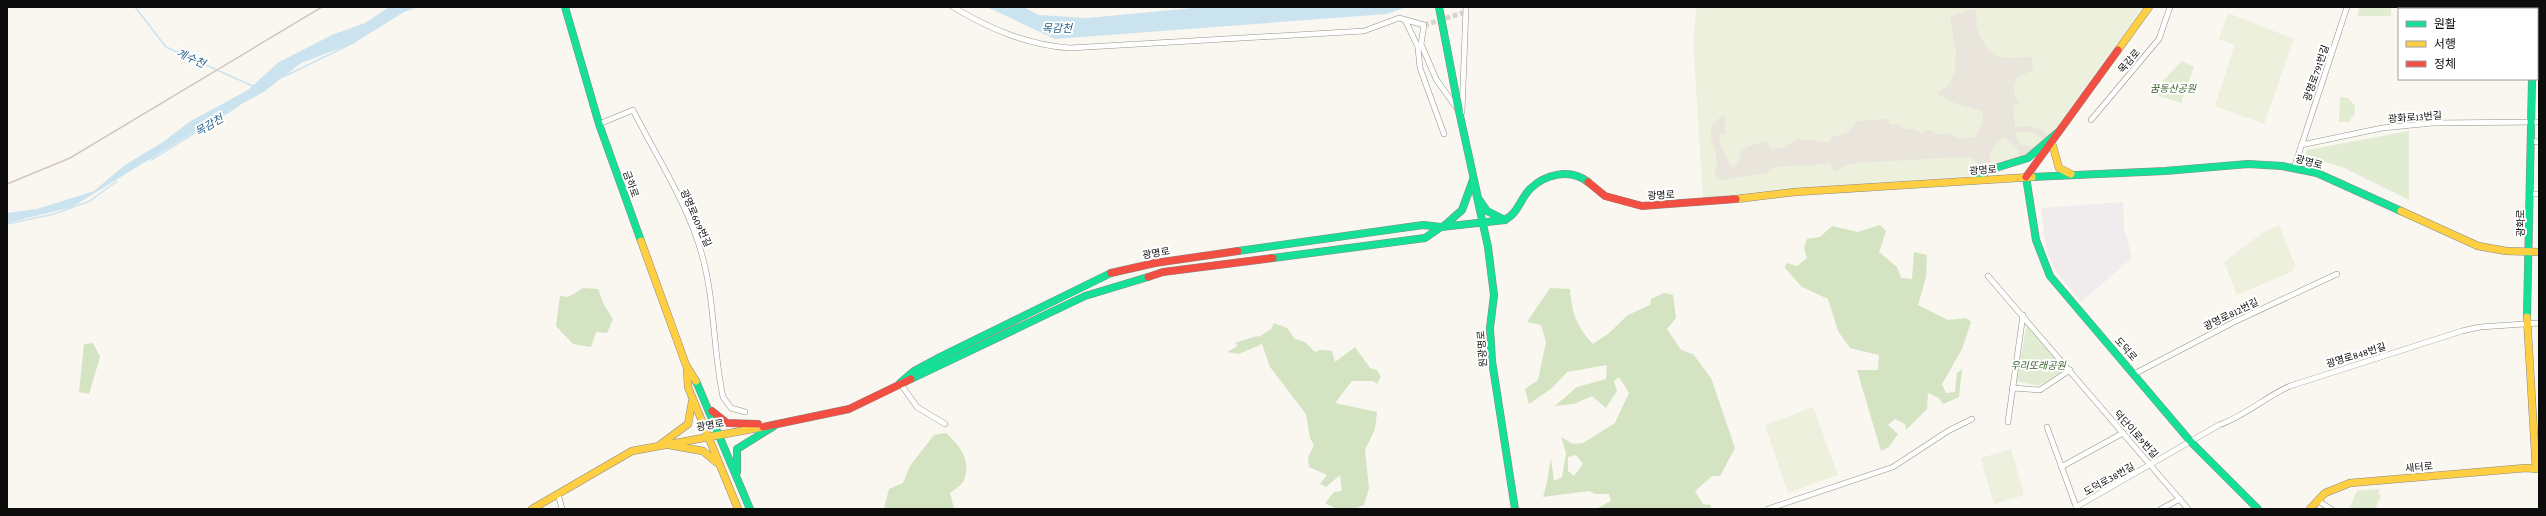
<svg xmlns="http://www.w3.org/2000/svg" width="2546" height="516" viewBox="0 0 2546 516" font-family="'Crimson Pro','Noto Sans KR',serif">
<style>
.industrial{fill:#f0ebed}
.green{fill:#e2ecd2}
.forest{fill:#d4e3c1;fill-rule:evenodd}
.pitch{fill:#ecf0dc}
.plaza{fill:#e9e5dd}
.water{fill:#cbe3ef}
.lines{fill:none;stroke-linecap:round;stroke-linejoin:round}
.stream{stroke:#cbe3ef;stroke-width:1.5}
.street-tunnel{stroke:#d5d4ce;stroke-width:5;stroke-dasharray:5 2.5;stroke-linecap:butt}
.street-casing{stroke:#93928f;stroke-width:6}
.fast-casing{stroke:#898885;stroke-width:8}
.slow-casing{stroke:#898885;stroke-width:8}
.jam-casing{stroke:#898885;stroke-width:8}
.street{stroke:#fefefd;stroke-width:5}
.fast{stroke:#16e098;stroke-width:7}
.slow{stroke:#ffcf43;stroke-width:7}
.jam{stroke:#f24e42;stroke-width:7}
.rail{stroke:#d4c6c6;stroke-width:1.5}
.fast-bridge-casing{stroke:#898885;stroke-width:8;stroke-linecap:butt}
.fast-bridge{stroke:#16e098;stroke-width:7}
.labels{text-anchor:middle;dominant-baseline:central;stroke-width:4;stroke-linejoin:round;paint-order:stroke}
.street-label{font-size:10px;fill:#0c0c0c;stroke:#fff}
.park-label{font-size:10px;font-style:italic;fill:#305b24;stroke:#fff}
.water-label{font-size:11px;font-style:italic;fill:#24618e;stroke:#fff}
</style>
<rect width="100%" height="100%" fill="#f9f7f0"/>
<!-- industrial -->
<polygon class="industrial" points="2123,202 2124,228 2132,258 2081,302 2056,271 2047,253 2041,208"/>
<!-- green -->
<g class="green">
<polygon points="2360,7 2391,7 2391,16 2357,16"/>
<polygon points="2182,61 2194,67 2181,103 2151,93"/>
<polygon points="2340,97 2348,98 2355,106 2355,113 2349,122 2339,122"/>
<polygon points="2409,131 2409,200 2342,167 2305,156 2307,150"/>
<polygon points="2027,324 2066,370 2039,386 2016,381"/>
<polygon points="2380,489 2378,493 2381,496 2375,509 2349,509 2357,491"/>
</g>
<!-- forest -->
<g class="forest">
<polygon points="1880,225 1886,231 1879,252 1897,267 1901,278 1912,279 1914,252 1927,255 1926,277 1918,305 1948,320 1966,318 1971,322 1962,349 1942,384 1946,393 1955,392 1957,373 1962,369 1959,397 1943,404 1939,398 1928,393 1927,409 1906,430 1905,424 1895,419 1888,425 1898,434 1889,447 1881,451 1857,370 1878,370 1879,355 1850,348 1838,331 1828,299 1802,287 1785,268 1786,263 1797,266 1807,258 1804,248 1807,239 1820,237 1832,226 1858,232"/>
<polygon points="583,288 598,289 604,305 613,319 607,333 596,332 591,347 573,344 556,326 560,296 568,297"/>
<path d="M 1550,288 L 1570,289 C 1572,313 1576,326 1593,344 L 1608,334 L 1628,315 L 1650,305 L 1651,299 L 1664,293 L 1673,295 L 1676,318 L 1667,329 L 1681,350 L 1693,354 L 1711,378 L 1735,448 L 1720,476 L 1712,476 L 1695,491 L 1703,504 L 1711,505 L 1711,509 L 1596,509 L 1611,501 L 1609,494 L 1595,494 L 1589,491 L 1543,497 L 1547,482 L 1551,458 L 1554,481 L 1562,477 L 1566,453 L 1561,437 L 1573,444 L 1583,443 L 1615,423 L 1629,393 L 1619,377 L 1614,381 L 1617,391 L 1606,408 L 1592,396 L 1574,404 L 1555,406 L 1577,387 L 1606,379 L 1607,365 L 1567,372 L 1552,388 L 1529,404 L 1525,389 L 1538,380 L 1546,342 L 1541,325 L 1527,322 ZM 1576,455 L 1583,464 L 1574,476 L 1568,471 L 1568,457 Z"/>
<path d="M 1274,323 L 1287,328 L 1295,339 L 1305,342 L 1315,352 L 1321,350 L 1332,351 L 1335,362 L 1355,347 L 1370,368 L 1377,370 L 1381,377 L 1377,384 L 1373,381 L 1352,381 L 1335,403 L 1377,412 L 1375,429 L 1365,450 L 1369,488 L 1364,505 C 1350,511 1337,511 1325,503 L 1334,492 L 1342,491 L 1340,475 L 1326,487 L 1320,484 L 1327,475 L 1309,467 L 1308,458 L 1314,445 L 1310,438 L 1306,414 L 1270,367 L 1262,344 L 1239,354 L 1227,352 L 1238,346 L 1235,343 L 1257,336 L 1259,337 L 1271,329 Z"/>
<polygon points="93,343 100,357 89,394 79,392 84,344"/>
<path d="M 946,433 C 959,445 972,460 964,480 C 962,485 954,490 950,493 L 954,508 L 957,509 L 884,509 L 889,489 L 903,483 L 910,466 L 934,435 Z"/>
</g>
<!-- pitch -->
<g class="pitch">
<polygon points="1697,7 2143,7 2033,160 1972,176 1797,188 1703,198 1693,39"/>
<polygon points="2228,13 2294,39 2264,124 2215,106 2240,28 2234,45 2219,39"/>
<polygon points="2279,225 2296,267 2292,269 2293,271 2237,295 2224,262 2261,234"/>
<polygon points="1813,407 1838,475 1788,493 1765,425"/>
<polygon points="2011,449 2024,495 1994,504 1981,458"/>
</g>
<!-- plaza -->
<polygon class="plaza" points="1968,10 1976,10 1977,28 1985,46 1994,55 2005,58 2032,57 2033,70 2018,77 2014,84 2014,93 2019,103 2013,104 2015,127 2028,126 2040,129 2047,136 2044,139 2030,131 2014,133 2021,145 2030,146 2035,150 2018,160 2019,150 2003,137 1990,152 1990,163 1980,166 1970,157 1961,157 1859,163 1847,165 1834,172 1830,164 1774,167 1766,173 1721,180 1714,173 1717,167 1716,152 1711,139 1711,125 1722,116 1725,117 1725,133 1719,135 1720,144 1732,168 1741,159 1739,153 1747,147 1767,141 1770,149 1781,148 1799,139 1829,142 1833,137 1847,133 1858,121 1889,119 1889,124 1898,124 1904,129 1914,129 1921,134 1931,130 1939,135 1948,133 1961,139 1976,137 1983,119 1982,111 1954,103 1937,94 1950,84 1955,71 1956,53 1950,17"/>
<!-- water -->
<g class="water">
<polygon points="389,7 418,7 404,12 354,43 301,63 265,91 215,119 72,207 7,223 7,213 37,209 94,191 125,165 163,142 189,122 248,90 279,62 332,35 365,23"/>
<polygon points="987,7 1023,7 1039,15 1087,18 1204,7 1407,7 1387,14 1055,39"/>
</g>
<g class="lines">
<!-- stream -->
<g class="stream">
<polyline points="135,7 166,47 255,87"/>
<polyline points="283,77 355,42"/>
<polyline points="151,160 238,106"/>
<polyline points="7,224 54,214 90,201 117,181"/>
</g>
<!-- street-tunnel -->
<polyline class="street-tunnel" points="1424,25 1466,12"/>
<!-- street casing -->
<g class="street-casing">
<g id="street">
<path d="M 953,7 C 990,29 1027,45 1070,48 L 1364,31 L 1399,18 L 1424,25 L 1421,44 L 1436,79 L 1458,110"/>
<polyline points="1405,20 1419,49"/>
<polyline points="2537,47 2539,47"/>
<polyline points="1418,48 1420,68 1444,134"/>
<polyline points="1462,112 1466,7"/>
<polyline points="2091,120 2159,39 2170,7"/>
<path d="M 599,124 L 633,110 C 656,156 689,206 702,255 C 715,301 713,351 723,397 L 731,408 L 745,412"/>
<polyline points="2531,141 2539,142"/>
<polyline points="2301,145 2382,128 2433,123 2539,122"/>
<polyline points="2294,168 2347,7"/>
<polyline points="2530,194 2539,194"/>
<polyline points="1988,276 2188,509"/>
<polyline points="2134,374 2234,322 2337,274"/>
<polyline points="900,383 917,407 945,424"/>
<polyline points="2012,388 2040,390 2070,370"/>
<polyline points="2008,422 2023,315"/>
<polyline points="2047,427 2077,509"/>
<polyline points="2061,467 2123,433"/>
<polyline points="558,493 562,509"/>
<polyline points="2317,500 2331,509"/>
<path d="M 2076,507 L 2219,425 C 2245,416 2265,397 2290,386 L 2462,331 L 2480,327 L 2539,323"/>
<polyline points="1768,509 1893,467 1948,431 1972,419"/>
<polyline points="2161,509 2180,499"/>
</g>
</g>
<!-- fast casing -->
<g class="fast-casing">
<g id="fast">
<polyline points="565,7 599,124 641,241"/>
<polyline points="1459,111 1478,198 1487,211 1505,220"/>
<polyline points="2026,177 2036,240 2050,276 2191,442 2258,509"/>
<polyline points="2032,177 2165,171 2248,164 2282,166 2317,173 2401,211"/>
<polyline points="1974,180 1989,170 2028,158 2057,133"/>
<polyline points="1475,188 1488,247 1494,295 1490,328 1492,361 1515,509"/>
<polyline points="1444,226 1462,210 1473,180"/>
<path d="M 1238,251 L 1423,225 L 1441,227 L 1505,220 C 1519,212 1520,199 1530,189 C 1545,174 1570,168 1588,182"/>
<polyline points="1273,258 1425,238 1441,227"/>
<polyline points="2527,317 2532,79"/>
<polyline points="911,379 1085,296 1148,277"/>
<polyline points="696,381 750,509"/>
<polyline points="900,383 914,371 940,357 1111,273"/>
<polyline points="737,472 737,449 774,426"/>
</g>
</g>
<!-- slow casing -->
<g class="slow-casing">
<g id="slow">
<polyline points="2533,7 2533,9"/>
<polyline points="2118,50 2149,7"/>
<polyline points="2052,143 2059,168 2071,174"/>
<polyline points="1736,199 1795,192 2032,177"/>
<polyline points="2401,211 2478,246 2506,251 2539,252"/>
<polyline points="641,241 686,365 696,381"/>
<polyline points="2527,317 2536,469"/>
<polyline points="687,367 688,387 738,509"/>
<polyline points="661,444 688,424 692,402"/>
<polyline points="669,445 703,451 716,462"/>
<polyline points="532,509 632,451 763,427"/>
<polyline points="2310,509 2325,493 2350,483 2526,468 2539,469"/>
</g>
</g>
<!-- jam casing -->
<g class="jam-casing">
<g id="jam">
<polyline points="2026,177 2118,50"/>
<polyline points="1588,182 1605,196 1642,206 1736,199"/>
<polyline points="1111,273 1155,263 1238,251"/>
<polyline points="1148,277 1163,272 1273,258"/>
<polyline points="712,411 727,423 758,424"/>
<polyline points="763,427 849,409 911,379"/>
</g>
</g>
<!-- street -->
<use href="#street" class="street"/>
<!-- fast -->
<use href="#fast" class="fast"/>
<!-- slow -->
<use href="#slow" class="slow"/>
<!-- jam -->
<use href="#jam" class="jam"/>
<!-- rail -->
<polyline class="rail" points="7,184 70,158 322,7"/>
<!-- fast-bridge casing -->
<g class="fast-bridge-casing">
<polyline id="fast-bridge" points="1439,7 1459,111"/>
</g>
<!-- fast-bridge -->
<use href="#fast-bridge" class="fast-bridge"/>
</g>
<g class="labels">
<!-- street labels -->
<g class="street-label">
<text transform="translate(2129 61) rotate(-50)">목감로</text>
<text transform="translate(2316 73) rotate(-71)">광명로791번길</text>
<text transform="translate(2415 117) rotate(-4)">광화로13번길</text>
<text transform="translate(2309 162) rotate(15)">광명로</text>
<text transform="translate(1983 170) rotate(-4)">광명로</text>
<text transform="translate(631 184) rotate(70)">금하로</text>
<text transform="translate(1661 195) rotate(-3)">광명로</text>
<text transform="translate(696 218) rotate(66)">광명로609번길</text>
<text transform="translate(2520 223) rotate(-90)">광화로</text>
<text transform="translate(1156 253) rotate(-10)">광명로</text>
<text transform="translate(2231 314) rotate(-26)">광명로812번길</text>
<text transform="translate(1482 349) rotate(-94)">원광명로</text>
<text transform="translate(2126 349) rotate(49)">도덕로</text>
<text transform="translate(2356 355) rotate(-17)">광명로848번길</text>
<text transform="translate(710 425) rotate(-10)">광명로</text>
<text transform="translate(2136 434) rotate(48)">덕단이로9번길</text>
<text transform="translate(2419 467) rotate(-5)">새터로</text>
<text transform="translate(2109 479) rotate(-29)">도덕로38번길</text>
</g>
<!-- park labels -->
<g class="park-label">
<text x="2173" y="88">꿈동산공원</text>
<text x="2038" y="365">우리또래공원</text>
</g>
<!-- water labels -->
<g class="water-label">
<text x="1057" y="28">목감천</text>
<text transform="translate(191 58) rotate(24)">계수천</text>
<text transform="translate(209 125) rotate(-31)">목감천</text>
</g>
</g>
<!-- border -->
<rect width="2546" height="516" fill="none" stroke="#0c0c0c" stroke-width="16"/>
<!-- legend -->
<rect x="2398" y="8" width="140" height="72" fill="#ffffff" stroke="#9e9e9e"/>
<rect x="2406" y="21" width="20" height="6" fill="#16e098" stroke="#9e9e9e"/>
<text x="2434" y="28" font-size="12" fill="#0c0c0c">원활</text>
<rect x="2406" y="41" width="20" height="6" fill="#ffcf43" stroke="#9e9e9e"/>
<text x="2434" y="48" font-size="12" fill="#0c0c0c">서행</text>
<rect x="2406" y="61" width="20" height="6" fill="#f24e42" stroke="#9e9e9e"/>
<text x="2434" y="68" font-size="12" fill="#0c0c0c">정체</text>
</svg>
